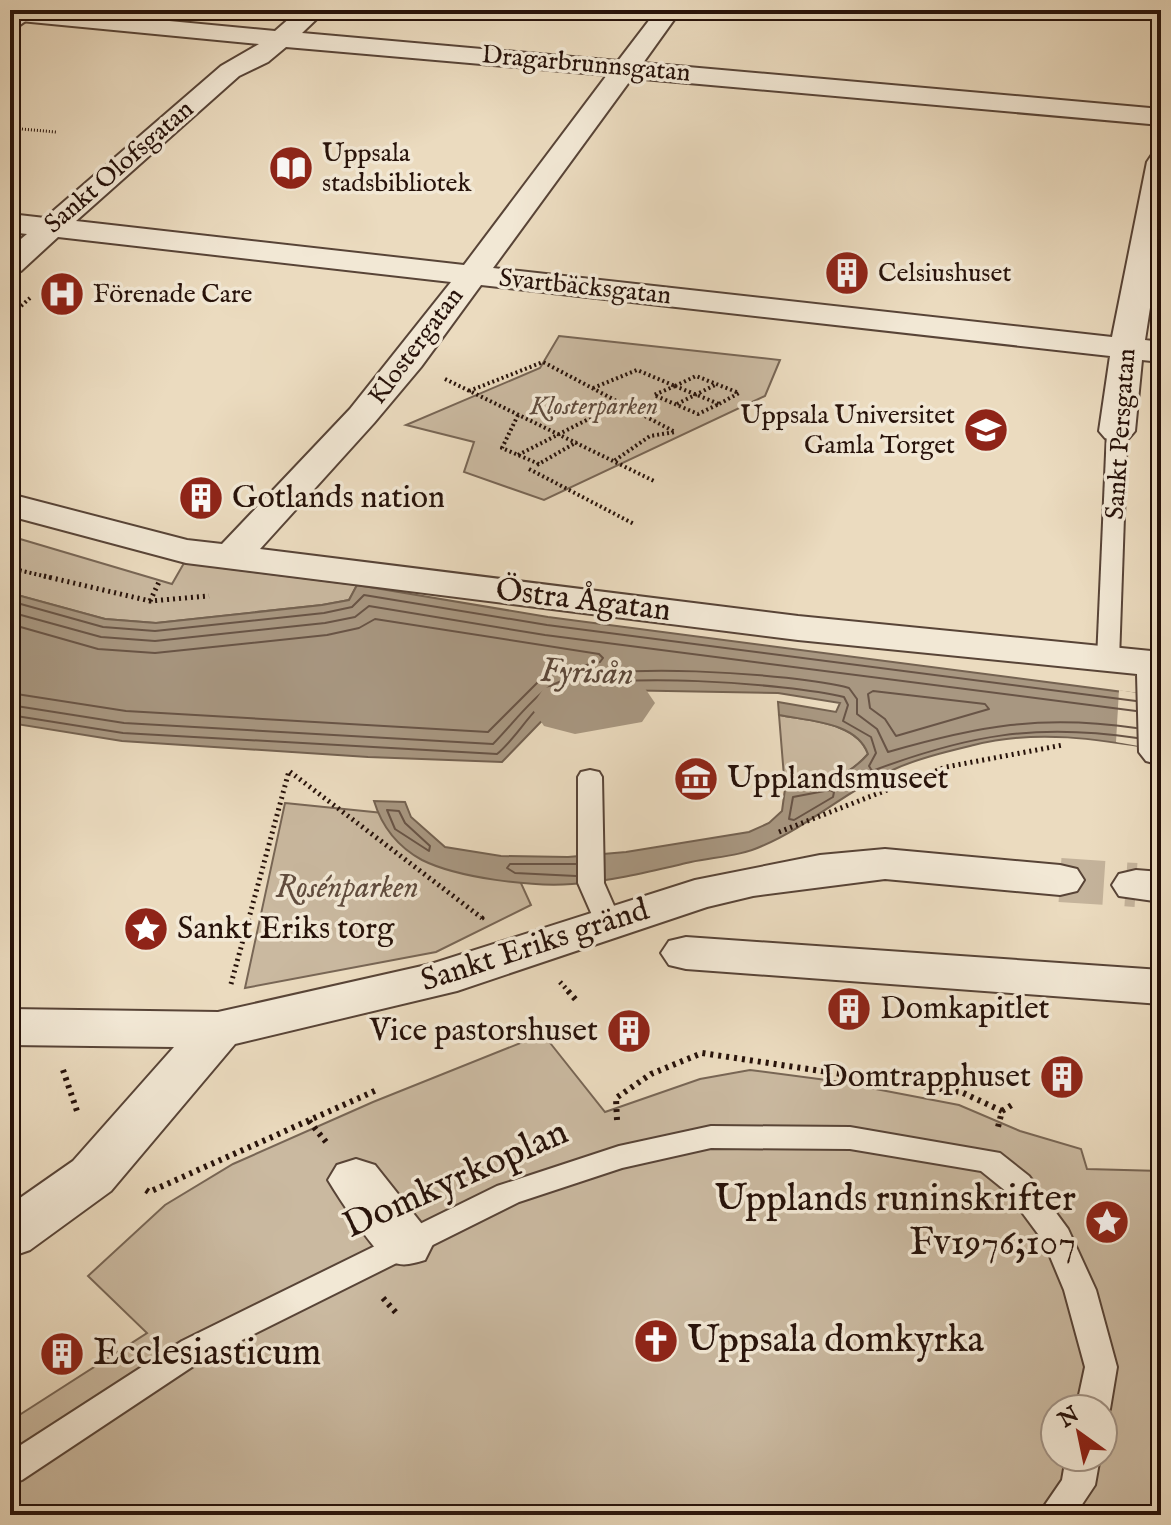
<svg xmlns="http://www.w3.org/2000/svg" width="1171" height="1525" viewBox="0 0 1171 1525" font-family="'IM FELL English',serif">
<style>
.green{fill:#cab9a0;stroke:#786655;stroke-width:2;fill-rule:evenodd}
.water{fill:#a89781;stroke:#746251;stroke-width:2}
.pier{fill:#ebdbbf}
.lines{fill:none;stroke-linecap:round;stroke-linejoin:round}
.shore{stroke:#685446;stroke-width:2}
.river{fill:#a89781;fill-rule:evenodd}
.street-tunnel{stroke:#c4b39b;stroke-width:44;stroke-dasharray:44 22;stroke-linecap:butt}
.lane-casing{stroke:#584437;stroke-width:4}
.street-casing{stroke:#584437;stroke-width:4}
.path-far3{stroke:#27120a;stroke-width:3;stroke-dasharray:1 2;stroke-linecap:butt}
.path-far2{stroke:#27120a;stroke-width:4;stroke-dasharray:2 3;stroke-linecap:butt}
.path-far1{stroke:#27120a;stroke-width:5;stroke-dasharray:2 4;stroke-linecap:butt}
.path{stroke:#27120a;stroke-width:6;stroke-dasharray:3 5;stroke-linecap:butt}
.lane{fill:#f2e8d5;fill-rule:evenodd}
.street{fill:#f2e8d5;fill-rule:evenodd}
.labels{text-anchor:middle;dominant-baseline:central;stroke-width:7;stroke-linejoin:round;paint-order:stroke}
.far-street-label{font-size:26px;fill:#27120a;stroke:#f2e8d5}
.far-poi-label{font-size:26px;fill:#27120a;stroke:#f2e8d5;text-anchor:start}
.far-park-label{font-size:26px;font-style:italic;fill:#604c3e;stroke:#f2e8d5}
.poi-label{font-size:32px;fill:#27120a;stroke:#f2e8d5;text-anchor:start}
.street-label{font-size:32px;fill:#27120a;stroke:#f2e8d5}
.park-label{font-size:32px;font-style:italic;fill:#604c3e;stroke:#f2e8d5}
.water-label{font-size:34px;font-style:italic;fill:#5b473a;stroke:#f2e8d5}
.near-street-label{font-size:38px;fill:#27120a;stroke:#f2e8d5}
.near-poi-label{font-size:38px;fill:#27120a;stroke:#f2e8d5;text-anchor:start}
</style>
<rect width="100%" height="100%" fill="#ebdbbf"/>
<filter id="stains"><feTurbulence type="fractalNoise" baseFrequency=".0025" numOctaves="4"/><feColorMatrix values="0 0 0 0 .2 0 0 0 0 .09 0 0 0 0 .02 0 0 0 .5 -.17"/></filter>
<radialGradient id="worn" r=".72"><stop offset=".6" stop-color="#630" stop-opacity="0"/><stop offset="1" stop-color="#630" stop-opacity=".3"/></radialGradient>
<!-- green -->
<g class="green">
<polygon points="559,336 780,360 765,396 544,500 464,472 474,442 406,425 540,368"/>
<polygon points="10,536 172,584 184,563 357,585 349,600 322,605 156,623 105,619 10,593"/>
<path d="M 779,715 C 809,721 857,722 868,754 C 845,780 818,786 785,789 Z"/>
<polygon points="285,803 393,814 432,850 515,870 531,905 436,952 245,988"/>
<path d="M 543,1034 L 605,1112 L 700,1079 L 750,1070 L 834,1081 L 959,1105 L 1020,1131 L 1081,1149 L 1087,1169 L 1161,1171 L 1161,1515 L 10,1515 L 10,1421 L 147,1333 L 88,1276 L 165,1205 L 233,1164 L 373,1102 ZM 1055,1409 L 1103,1409 L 1103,1457 L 1055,1457 Z"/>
</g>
<!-- water -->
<path class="water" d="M 357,585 L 548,617 L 1161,697 L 1161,750 C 1099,739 1036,729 974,745 C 945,752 915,759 888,772 C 844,793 807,827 762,846 C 741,856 714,857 691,862 C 652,871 612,881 572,884 C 532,887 458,878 422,860 C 398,847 382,827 374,801 L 405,802 L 411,817 L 445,847 L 501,856 L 568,857 L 626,852 L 749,832 L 769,823 L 782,811 L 785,789 C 818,786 845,780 868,754 C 857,722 809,721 779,715 L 778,702 L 836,712 L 840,703 L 778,693 L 612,690 L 563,699 L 502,762 L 368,757 L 122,741 L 10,723 L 10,593 L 105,619 L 156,623 L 322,605 L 349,600 Z"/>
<!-- pier -->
<polygon class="pier" points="1119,690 1161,697 1161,750 1116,742"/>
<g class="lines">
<!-- shore -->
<g class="shore">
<polyline points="10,601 103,627 155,631 324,613 352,607 364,595 547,625 1136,701"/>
<polyline points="10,612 101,637 155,641 325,623 355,617 369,606 545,635 1136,711"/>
<polyline points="10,624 98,649 155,653 327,635 359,628 375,619 599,654 603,658 600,662 546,674 488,732 126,711 10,693"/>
<polygon points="873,691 985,704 989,709 896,736 885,719 870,708 868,694"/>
<path d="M 10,705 L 124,723 L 493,744 C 511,726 529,701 549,687 C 591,658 798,674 849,688 L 857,699 L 857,714 L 877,729 L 888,752 C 978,726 1042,714 1136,728"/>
<path d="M 10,715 L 123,733 L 497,754 C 518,737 533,705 557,693 C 604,669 790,684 844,697 L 848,705 L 843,721 L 871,737 L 876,753 L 869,766 L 872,771 C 968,735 1035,723 1137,738"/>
<polygon points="830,790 834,792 833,797 794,820 789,819 793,797"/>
<polygon points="387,810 399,811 405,823 430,846 429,851 395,829"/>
<polyline points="576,864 510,864 507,868 515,873 576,876"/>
</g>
<!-- river -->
<polygon class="river" points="611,676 642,684 655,703 642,722 575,734 544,726 531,707 544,688"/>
<!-- street-tunnel -->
<polyline class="street-tunnel" points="1060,880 1136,885"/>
<!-- lane casing -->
<g class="lane-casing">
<g id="lane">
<polygon points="22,12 34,15 10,32 10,22"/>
<polygon points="1117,425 1127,431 1119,660 1108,667 1097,660 1107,431"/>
<polygon points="590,770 599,772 602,777 604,883 622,924 618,930 609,933 600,930 596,924 578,883 578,777 581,772"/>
<polygon points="711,1126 850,1127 1000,1153 1029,1176 1068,1229 1096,1290 1117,1367 1110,1409 1105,1419 1103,1409 1076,1409 1085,1367 1064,1290 1044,1242 1007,1192 981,1171 850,1149 711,1148 622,1168 519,1202 204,1359 22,1480 10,1485 10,1452 182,1341 497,1186 619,1146"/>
<polygon points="1066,1457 1100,1457 1095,1485 1075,1515 1038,1515 1062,1480"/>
</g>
</g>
<!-- street casing -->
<g class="street-casing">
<g id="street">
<path d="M 10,10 L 54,10 L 275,31 L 299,10 L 326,10 L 302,33 L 618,61 L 657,10 L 681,10 L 643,63 L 1161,109 L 1161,125 L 632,78 L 493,268 L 1112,337 L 1147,162 L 1151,156 L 1161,154 L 1161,237 L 1145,340 L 1161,342 L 1161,362 L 1142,360 L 1135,431 L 1129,438 L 1117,442 L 1105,438 L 1099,431 L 1110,356 L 481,285 L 421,367 L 374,423 L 260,549 L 798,616 L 1161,652 L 1161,765 L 1146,761 L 1139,752 L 1137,674 L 798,640 L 186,563 L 10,516 L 10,494 L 187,540 L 222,544 L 350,409 L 451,282 L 58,237 L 21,271 L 10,273 L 10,248 L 27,234 L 10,232 L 10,214 L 45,218 L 221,66 L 259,44 L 10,20 ZM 286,47 L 607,75 L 464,265 L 76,221 L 239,76 L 268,62 Z"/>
<polygon points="885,849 1060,865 1077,869 1084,880 1077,891 1060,895 885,879 753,896 707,907 457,991 235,1044 111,1191 30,1250 10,1257 10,1205 73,1161 174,1047 10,1045 10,1009 218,1012 431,964 695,880 820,855"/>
<polygon points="1136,870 1161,872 1161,902 1119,896 1112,885 1119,874"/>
<polygon points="686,937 1161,970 1161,1004 686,969 669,965 661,953 669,941"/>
<path d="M 356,1159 L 375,1165 L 425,1228 L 433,1244 L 425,1260 C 411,1264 403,1267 389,1261 C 376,1255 337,1195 328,1180 L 337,1165 Z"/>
</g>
</g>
<!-- path-far3 -->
<polyline class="path-far3" points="10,128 56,132"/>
<!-- path-far2 -->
<g class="path-far2">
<polyline points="10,316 30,298"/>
<polyline points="445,379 654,481"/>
<polyline points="675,386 719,404"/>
<polyline points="675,386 654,395 698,414 719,404"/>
<polyline points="675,386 696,376 739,393 719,404"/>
<polyline points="593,388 637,370 675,386"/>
<polyline points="469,391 543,362 675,432 650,436 614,461"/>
<polyline points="677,404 715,385"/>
<polyline points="518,415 502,448 539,464"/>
<polyline points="518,455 620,403"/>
<polyline points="537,465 577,442"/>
<polyline points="529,469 634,524"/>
<polyline points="10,568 52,578"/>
</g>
<!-- path-far1 -->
<g class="path-far1">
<polyline points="44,576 150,601 209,596"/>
<polyline points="150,601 159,582"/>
<polyline points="779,832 946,767 1063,745"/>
<polyline points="560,982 570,993"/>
<polyline points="231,984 289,771 482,918 479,920"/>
</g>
<!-- path -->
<g class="path">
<polyline points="568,991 577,1001"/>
<polyline points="63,1070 78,1114"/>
<polyline points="1002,1111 1015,1103"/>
<polyline points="617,1120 616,1098 651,1074 702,1053 961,1092 1002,1111 998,1127"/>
<polyline points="309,1121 326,1142"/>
<polyline points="146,1190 149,1192 379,1089"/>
<polyline points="383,1298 398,1315"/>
</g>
<!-- lane -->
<use href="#lane" class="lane"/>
<!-- street -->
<use href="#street" class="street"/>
</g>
<!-- icons -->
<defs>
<g id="library-disc" transform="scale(2.3)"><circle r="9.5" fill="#8f2418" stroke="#f2e8d5"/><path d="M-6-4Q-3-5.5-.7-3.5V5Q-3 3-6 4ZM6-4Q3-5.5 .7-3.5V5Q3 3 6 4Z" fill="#fff"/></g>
<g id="building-disc" transform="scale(2.3)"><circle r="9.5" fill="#8f2418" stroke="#f2e8d5"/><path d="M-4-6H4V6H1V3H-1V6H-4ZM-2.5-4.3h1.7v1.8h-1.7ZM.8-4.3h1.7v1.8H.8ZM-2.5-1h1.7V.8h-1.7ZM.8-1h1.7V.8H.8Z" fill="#fff"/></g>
<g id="hospital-disc" transform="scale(2.3)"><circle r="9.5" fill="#8f2418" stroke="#f2e8d5"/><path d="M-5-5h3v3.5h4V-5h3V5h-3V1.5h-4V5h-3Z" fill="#fff"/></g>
<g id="university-disc" transform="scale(2.3)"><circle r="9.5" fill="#8f2418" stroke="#f2e8d5"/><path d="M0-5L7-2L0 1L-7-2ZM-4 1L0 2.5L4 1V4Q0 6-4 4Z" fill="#fff"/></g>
<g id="museum-disc" transform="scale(2.3)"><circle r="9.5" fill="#8f2418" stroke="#f2e8d5"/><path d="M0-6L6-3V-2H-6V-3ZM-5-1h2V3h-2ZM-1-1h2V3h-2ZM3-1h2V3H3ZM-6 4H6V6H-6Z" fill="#fff"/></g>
<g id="sight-disc" transform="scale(2.3)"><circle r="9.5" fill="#8f2418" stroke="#f2e8d5"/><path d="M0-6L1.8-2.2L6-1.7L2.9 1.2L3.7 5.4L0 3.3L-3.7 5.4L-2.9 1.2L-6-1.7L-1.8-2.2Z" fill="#fff"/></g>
<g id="church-disc" transform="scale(2.3)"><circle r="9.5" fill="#8f2418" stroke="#f2e8d5"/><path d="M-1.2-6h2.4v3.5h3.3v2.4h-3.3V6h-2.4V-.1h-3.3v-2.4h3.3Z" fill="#fff"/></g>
</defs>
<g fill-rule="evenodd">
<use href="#library-disc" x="291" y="168"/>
<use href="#building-disc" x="847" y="273"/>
<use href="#hospital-disc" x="62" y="294"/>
<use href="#university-disc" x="986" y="430"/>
<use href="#building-disc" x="201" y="498"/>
<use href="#museum-disc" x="696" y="779"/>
<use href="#sight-disc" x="146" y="929"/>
<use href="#building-disc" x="849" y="1009"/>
<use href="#building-disc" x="629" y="1031"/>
<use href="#building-disc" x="1062" y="1077"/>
<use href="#sight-disc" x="1107" y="1222"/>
<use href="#church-disc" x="656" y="1341"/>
<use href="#building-disc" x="62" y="1354"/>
</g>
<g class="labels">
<!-- far-street labels -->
<g class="far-street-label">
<text transform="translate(586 64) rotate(5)">Dragarbrunnsgatan</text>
<text transform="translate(119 167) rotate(-41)">Sankt Olofsgatan</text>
<text transform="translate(585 287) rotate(6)">Svartbäcksgatan</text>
<text transform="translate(416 346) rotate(-53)">Klostergatan</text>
<text transform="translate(1121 434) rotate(-86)">Sankt Persgatan</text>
</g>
<!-- far-poi labels -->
<g class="far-poi-label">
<text x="322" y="153">Uppsala<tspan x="322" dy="30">stadsbibliotek</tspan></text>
<text x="878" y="273">Celsiushuset</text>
<text x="93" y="294">Förenade Care</text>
<text x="955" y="415" text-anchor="end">Uppsala Universitet<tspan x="955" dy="30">Gamla Torget</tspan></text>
</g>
<!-- far-park labels -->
<g class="far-park-label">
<text x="594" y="406">Klosterparken</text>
</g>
<!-- poi labels -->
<g class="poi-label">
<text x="232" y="498">Gotlands nation</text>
<text x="727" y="779">Upplandsmuseet</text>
<text x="177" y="929">Sankt Eriks torg</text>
<text x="880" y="1009">Domkapitlet</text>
<text x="598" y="1031" text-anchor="end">Vice pastorshuset</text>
<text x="1031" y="1077" text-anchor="end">Domtrapphuset</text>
</g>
<!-- street labels -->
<g class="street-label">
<text transform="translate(583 601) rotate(7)">Östra Ågatan</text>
<text transform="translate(535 946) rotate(-18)">Sankt Eriks gränd</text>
</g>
<!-- park labels -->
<g class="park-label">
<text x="347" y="888">Rosénparken</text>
</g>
<!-- water labels -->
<g class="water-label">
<text transform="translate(587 673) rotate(2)">Fyrisån</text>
</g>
<!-- near-street labels -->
<g class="near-street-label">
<text transform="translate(456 1180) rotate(-24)">Domkyrkoplan</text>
</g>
<!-- near-poi labels -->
<g class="near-poi-label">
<text x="1076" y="1200" text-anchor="end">Upplands runinskrifter<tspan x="1076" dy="44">Fv1976;107</tspan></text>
<text x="687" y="1341">Uppsala domkyrka</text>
<text x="93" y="1354">Ecclesiasticum</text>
</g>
</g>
<!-- margin -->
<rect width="1171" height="1525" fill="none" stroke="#ebdbbf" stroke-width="40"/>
<rect x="12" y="12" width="1147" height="1501" fill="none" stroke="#27120a" stroke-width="4"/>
<rect x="20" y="20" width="1131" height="1485" fill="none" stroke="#27120a" stroke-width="2"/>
<!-- north arrow -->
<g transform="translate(1079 1433) rotate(327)"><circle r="38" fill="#f2e8d5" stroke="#a19284" stroke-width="2"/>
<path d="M0-6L14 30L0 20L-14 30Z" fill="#8f2418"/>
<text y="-12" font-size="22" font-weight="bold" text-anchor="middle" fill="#27120a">N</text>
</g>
<rect width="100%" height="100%" filter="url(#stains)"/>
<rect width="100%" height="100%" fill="url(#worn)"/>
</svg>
